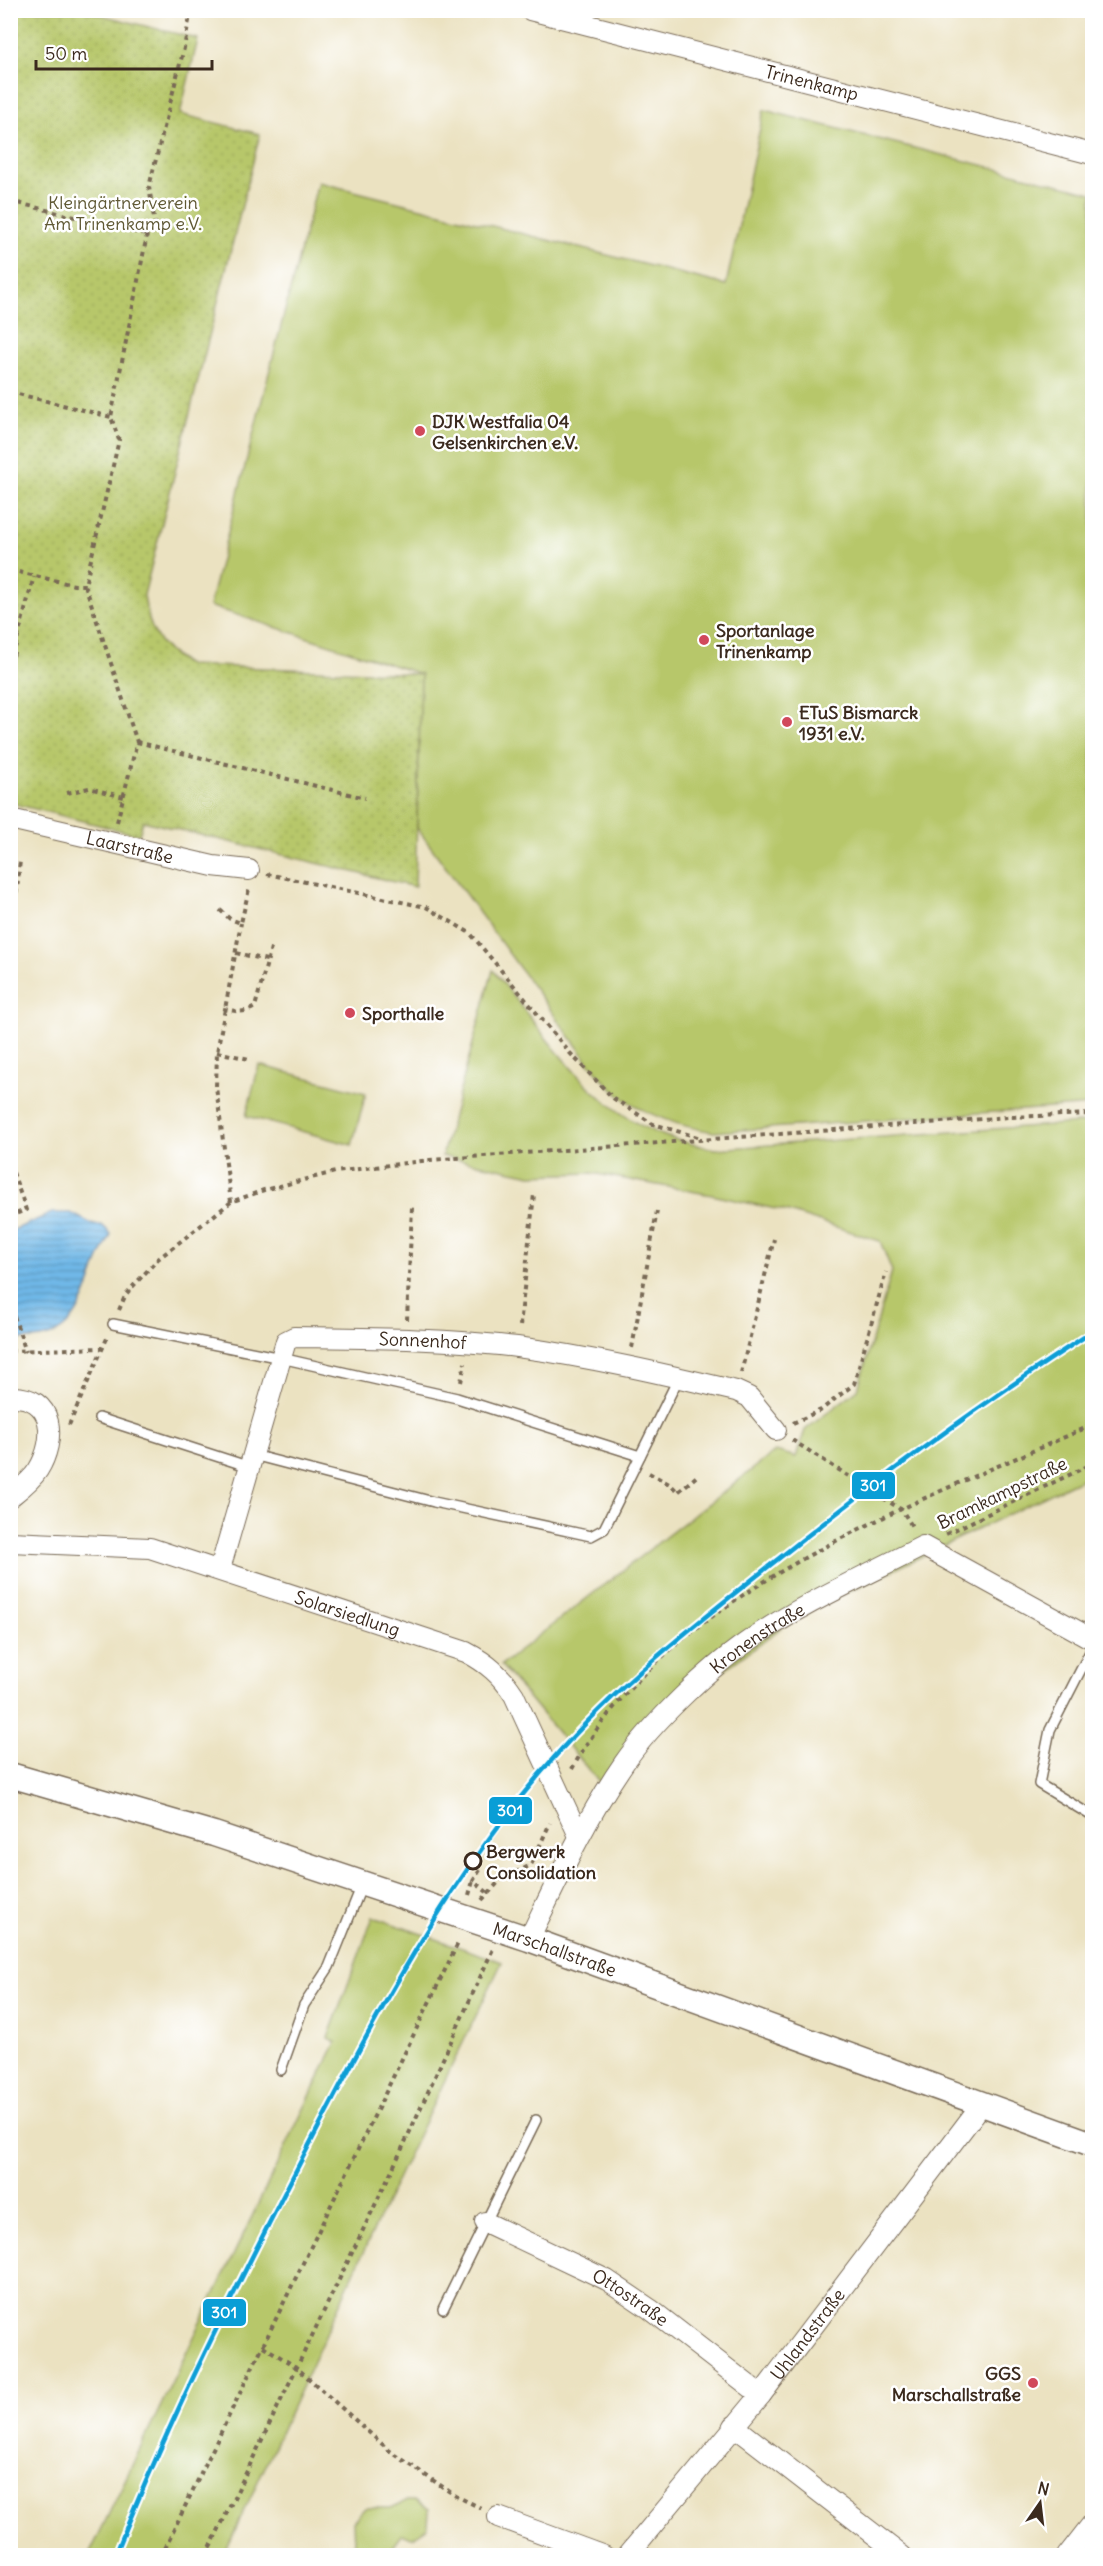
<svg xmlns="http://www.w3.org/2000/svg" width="1103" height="2566" viewBox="0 0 1103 2566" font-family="Delius,sans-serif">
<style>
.park{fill:#b7c76a;stroke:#797844;stroke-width:1.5}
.garden{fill:url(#garden-dots);stroke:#797844;stroke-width:1.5}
.water{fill:url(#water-rules);stroke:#567183;stroke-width:1.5}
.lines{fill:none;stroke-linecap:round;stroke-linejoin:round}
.service-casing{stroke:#796a57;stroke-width:12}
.minor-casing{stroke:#796a57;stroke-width:22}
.tertiary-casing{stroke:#796a57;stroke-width:27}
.path{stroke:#796a57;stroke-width:4;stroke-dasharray:4.5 4.5;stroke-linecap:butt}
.service{stroke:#fff;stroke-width:9}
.minor{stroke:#fff;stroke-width:20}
.tertiary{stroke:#fff;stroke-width:24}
.tram-1-casing{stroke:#fff;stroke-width:9}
.tram-1{stroke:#099ed6;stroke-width:4.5}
.poi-dot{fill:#d1495b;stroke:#fff;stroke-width:2}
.stop-dot{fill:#fff;stroke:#3b2a1e;stroke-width:3}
.labels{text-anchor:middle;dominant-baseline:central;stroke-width:5;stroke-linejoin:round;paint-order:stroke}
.street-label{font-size:18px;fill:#3b2a1e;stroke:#fff}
.park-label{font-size:18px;fill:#605935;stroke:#fff}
.poi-label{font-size:18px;font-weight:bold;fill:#3b2a1e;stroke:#fff;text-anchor:start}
.stop-label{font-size:18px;font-weight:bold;fill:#3b2a1e;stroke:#fff;text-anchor:start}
.line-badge{stroke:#fff;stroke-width:2}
.badge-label{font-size:16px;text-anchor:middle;font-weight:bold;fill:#fff}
</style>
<defs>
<pattern id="garden-dots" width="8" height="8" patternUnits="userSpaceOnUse" patternTransform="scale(1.5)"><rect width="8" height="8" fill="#b7c76a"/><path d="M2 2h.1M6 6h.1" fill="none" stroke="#9eab5b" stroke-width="1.8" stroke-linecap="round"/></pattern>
<pattern id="water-rules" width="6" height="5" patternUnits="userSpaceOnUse" patternTransform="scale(1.5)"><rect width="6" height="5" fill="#70b8e8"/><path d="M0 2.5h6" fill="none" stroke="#5d96bb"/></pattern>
</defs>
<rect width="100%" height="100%" fill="#fff"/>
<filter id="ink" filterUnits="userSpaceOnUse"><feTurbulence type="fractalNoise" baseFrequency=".0167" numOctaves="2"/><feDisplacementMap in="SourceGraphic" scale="12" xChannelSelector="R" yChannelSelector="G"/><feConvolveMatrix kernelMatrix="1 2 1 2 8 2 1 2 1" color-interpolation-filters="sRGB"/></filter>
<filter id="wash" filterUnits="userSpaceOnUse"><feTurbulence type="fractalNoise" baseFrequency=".008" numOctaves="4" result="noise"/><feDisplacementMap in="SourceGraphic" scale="24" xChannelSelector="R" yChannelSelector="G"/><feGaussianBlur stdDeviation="1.35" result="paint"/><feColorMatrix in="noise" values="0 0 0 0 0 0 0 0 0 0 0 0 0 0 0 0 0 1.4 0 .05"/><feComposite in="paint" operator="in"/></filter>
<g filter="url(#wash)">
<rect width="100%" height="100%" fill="#ebe2c1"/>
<!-- park -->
<g class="park">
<path d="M 764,110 L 1092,193 L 1092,1105 L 714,1132 C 682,1127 645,1115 619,1095 C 608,1086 599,1074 590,1064 L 417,828 L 421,674 L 209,606 L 318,182 L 726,285 Z"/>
<path d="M 493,970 C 541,1029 585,1103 657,1133 C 676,1141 695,1145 715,1149 L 1092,1122 L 1092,1474 L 796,1617 L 691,1694 L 603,1787 L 501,1665 L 776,1451 L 796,1457 L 805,1430 L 858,1389 L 892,1271 L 880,1241 L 789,1212 L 712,1195 L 592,1173 L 531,1175 L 442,1156 Z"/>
<polygon points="259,1065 366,1093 352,1145 246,1116"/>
<polygon points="373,1917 502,1962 398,2177 224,2555 89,2555 336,2042 328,2038"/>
<polygon points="406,2501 414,2501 429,2509 428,2527 413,2537 401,2535 387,2554 363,2553 354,2544 353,2521 365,2508 391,2508"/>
</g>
<!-- garden -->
<path class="garden" d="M 11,10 L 85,11 L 198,39 L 180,114 L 260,134 L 144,595 C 148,628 158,648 188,665 L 421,674 L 415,887 L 143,821 L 139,835 L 11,803 Z"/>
<!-- water -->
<path class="water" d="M 52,1213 L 71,1213 L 94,1225 L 102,1225 L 111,1234 C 107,1244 101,1253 97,1263 C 81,1310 70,1347 11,1338 L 11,1231 Z"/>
</g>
<g filter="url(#ink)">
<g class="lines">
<!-- service casing -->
<g class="service-casing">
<g id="service">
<polyline points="113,1324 281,1358 457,1398 640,1456"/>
<polyline points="99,1418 250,1467"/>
<polyline points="253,1455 434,1502 591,1536 604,1529 679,1377"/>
<polyline points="1092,1648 1050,1730 1039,1784 1092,1816"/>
<polyline points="281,2070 304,2005 329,1967 362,1885"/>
<polyline points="443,2309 536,2120"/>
</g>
</g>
<!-- minor casing -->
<g class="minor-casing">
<g id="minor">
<path id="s1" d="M 530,10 L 1092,154"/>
<path id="s2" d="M 10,819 L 213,866 L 249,870"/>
<path d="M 10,1397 C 56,1395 56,1441 38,1470 C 31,1481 20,1489 10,1497"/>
<path id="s3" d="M 10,1542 L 150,1548 L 466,1652 C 487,1663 501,1675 514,1695 L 579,1836"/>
<path id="s4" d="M 220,1569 L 281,1358 L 286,1341 L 294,1337 C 368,1338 443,1338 517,1347 C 591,1357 664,1374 736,1391 L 749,1397 L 776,1430"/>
<path id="s5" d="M 529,1939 C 558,1879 586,1818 624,1763 C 651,1724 708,1669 747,1642 C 801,1604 865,1576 923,1546 L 1092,1639"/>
<path id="s6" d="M 485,2222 L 607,2280 L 650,2309 L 761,2395"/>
<polyline points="734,2426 902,2556"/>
<polyline points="498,2517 604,2556"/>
<path id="s7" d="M 627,2556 L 761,2395 L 982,2104"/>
<polyline points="1067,2556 1092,2524"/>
</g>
</g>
<!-- tertiary casing -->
<g class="tertiary-casing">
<g id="tertiary">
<path id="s8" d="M 10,1775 L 214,1834 L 529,1939 L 1092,2144"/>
</g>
</g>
<!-- path -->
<g class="path">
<polyline points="10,201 147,235"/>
<polyline points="10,392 111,417"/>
<polyline points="10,570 74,585 85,585"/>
<polyline points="13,656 34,576"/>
<polyline points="137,742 365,798"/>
<polyline points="67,793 89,788 124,797"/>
<polyline points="117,822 137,742 85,585 119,440 111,417 147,235 156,230 149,187 184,48 191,10"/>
<polyline points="267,874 426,907 470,933 570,1053 613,1098 653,1124 701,1138"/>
<polyline points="220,910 230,919 241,923 249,889"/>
<polyline points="10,911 17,890 20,860"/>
<polyline points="236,953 267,960"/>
<path d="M 223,1009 C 235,1011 244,1014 255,1007 L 272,944"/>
<polyline points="217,1052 249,1059"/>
<polyline points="10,1164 26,1210 10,1216"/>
<polyline points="231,1202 216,1087 217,1052 241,923"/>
<polyline points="119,1310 126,1294 158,1259 231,1202 264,1190 335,1172 430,1160 1009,1117 1092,1114"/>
<polyline points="14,1316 26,1352"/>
<polyline points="407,1320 412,1207"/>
<polyline points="520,1326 534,1194"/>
<polyline points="632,1348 657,1211"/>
<polyline points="10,1351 102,1348"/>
<polyline points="741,1373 774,1239"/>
<polyline points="461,1382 465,1363"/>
<polyline points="793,1423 821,1410 854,1384 886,1272"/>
<polyline points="69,1425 108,1336"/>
<polyline points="792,1440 902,1510 913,1528"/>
<polyline points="649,1473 671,1485 678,1492 697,1476"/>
<polyline points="946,1534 1092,1464"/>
<path d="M 572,1769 C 671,1588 914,1505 1092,1425"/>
<polyline points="480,1870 473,1881 487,1892"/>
<polyline points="469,1895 473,1881"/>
<polyline points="482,1900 506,1874 519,1871 531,1865 550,1823"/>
<polyline points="263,2346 296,2367 390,2451 456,2496 481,2508"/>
<polyline points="161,2556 459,1941"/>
<polyline points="206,2556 401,2151 493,1949"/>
</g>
<!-- service -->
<use href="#service" class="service"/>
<!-- minor -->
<use href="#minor" class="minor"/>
<!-- tertiary -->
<use href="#tertiary" class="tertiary"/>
<!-- tram-1 casing -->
<g class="tram-1-casing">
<path id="tram-1" d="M 115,2556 C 170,2418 236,2287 304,2155 C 375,2018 448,1878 551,1761 C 616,1686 695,1624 773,1563 C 876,1481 981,1403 1092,1332"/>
</g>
<!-- tram-1 -->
<use href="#tram-1" class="tram-1"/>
</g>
</g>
<!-- markers -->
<g class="poi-dot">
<circle cx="420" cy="431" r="6"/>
<circle cx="704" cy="640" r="6"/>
<circle cx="787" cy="722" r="6"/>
<circle cx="350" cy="1013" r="6"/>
<circle cx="1033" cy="2383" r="6"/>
</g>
<circle class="stop-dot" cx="473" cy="1861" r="8"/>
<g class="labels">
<!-- street labels -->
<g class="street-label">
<text stroke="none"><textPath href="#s1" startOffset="291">Trinenkamp</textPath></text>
<text stroke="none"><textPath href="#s2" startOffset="123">Laarstraße</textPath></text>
<text stroke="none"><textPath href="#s4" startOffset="375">Sonnenhof</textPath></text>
<text transform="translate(1002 1493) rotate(-26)">Bramkampstraße</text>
<text stroke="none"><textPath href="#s3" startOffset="348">Solarsiedlung</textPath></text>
<text stroke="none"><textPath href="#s5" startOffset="384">Kronenstraße</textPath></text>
<text stroke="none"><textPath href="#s8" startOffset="572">Marschallstraße</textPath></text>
<text stroke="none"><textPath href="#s6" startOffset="164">Ottostraße</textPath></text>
<text stroke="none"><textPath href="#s7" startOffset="286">Uhlandstraße</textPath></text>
</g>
<!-- park labels -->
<g class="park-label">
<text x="123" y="202">Kleingärtnerverein<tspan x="123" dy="21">Am Trinenkamp e.V.</tspan></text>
</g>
<!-- poi labels -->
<g class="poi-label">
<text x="432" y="421">DJK Westfalia 04<tspan x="432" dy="21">Gelsenkirchen e.V.</tspan></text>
<text x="716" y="630">Sportanlage<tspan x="716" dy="21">Trinenkamp</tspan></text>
<text x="799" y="712">ETuS Bismarck<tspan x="799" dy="21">1931 e.V.</tspan></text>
<text x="362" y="1013">Sporthalle</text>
<text x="1021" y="2373" text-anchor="end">GGS<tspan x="1021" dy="21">Marschallstraße</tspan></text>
</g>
<!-- stop labels -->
<g class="stop-label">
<text x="486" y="1851">Bergwerk<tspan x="486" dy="21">Consolidation</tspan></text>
</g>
</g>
<g class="line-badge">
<rect x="851" y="1471" width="45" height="29" rx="6" fill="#099ed6"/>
<rect x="488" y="1796" width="45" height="29" rx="6" fill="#099ed6"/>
<rect x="202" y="2298" width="45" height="29" rx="6" fill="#099ed6"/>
</g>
<g class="badge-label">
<text x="873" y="1491">301</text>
<text x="510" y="1816">301</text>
<text x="224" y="2318">301</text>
</g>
<!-- margin -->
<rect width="1103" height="2566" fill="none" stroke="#fff" stroke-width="36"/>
<!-- north arrow -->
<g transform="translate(1040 2503) rotate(14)" stroke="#ffffff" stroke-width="4.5" paint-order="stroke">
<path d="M0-4.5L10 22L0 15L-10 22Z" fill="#3b2a1e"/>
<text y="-9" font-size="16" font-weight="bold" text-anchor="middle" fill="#3b2a1e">N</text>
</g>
<!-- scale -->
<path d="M36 60v9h176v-9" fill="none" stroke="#3b2a1e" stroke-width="3"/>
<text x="45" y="60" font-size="18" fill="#3b2a1e" stroke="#ffffff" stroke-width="4.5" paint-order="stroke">50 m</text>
</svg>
